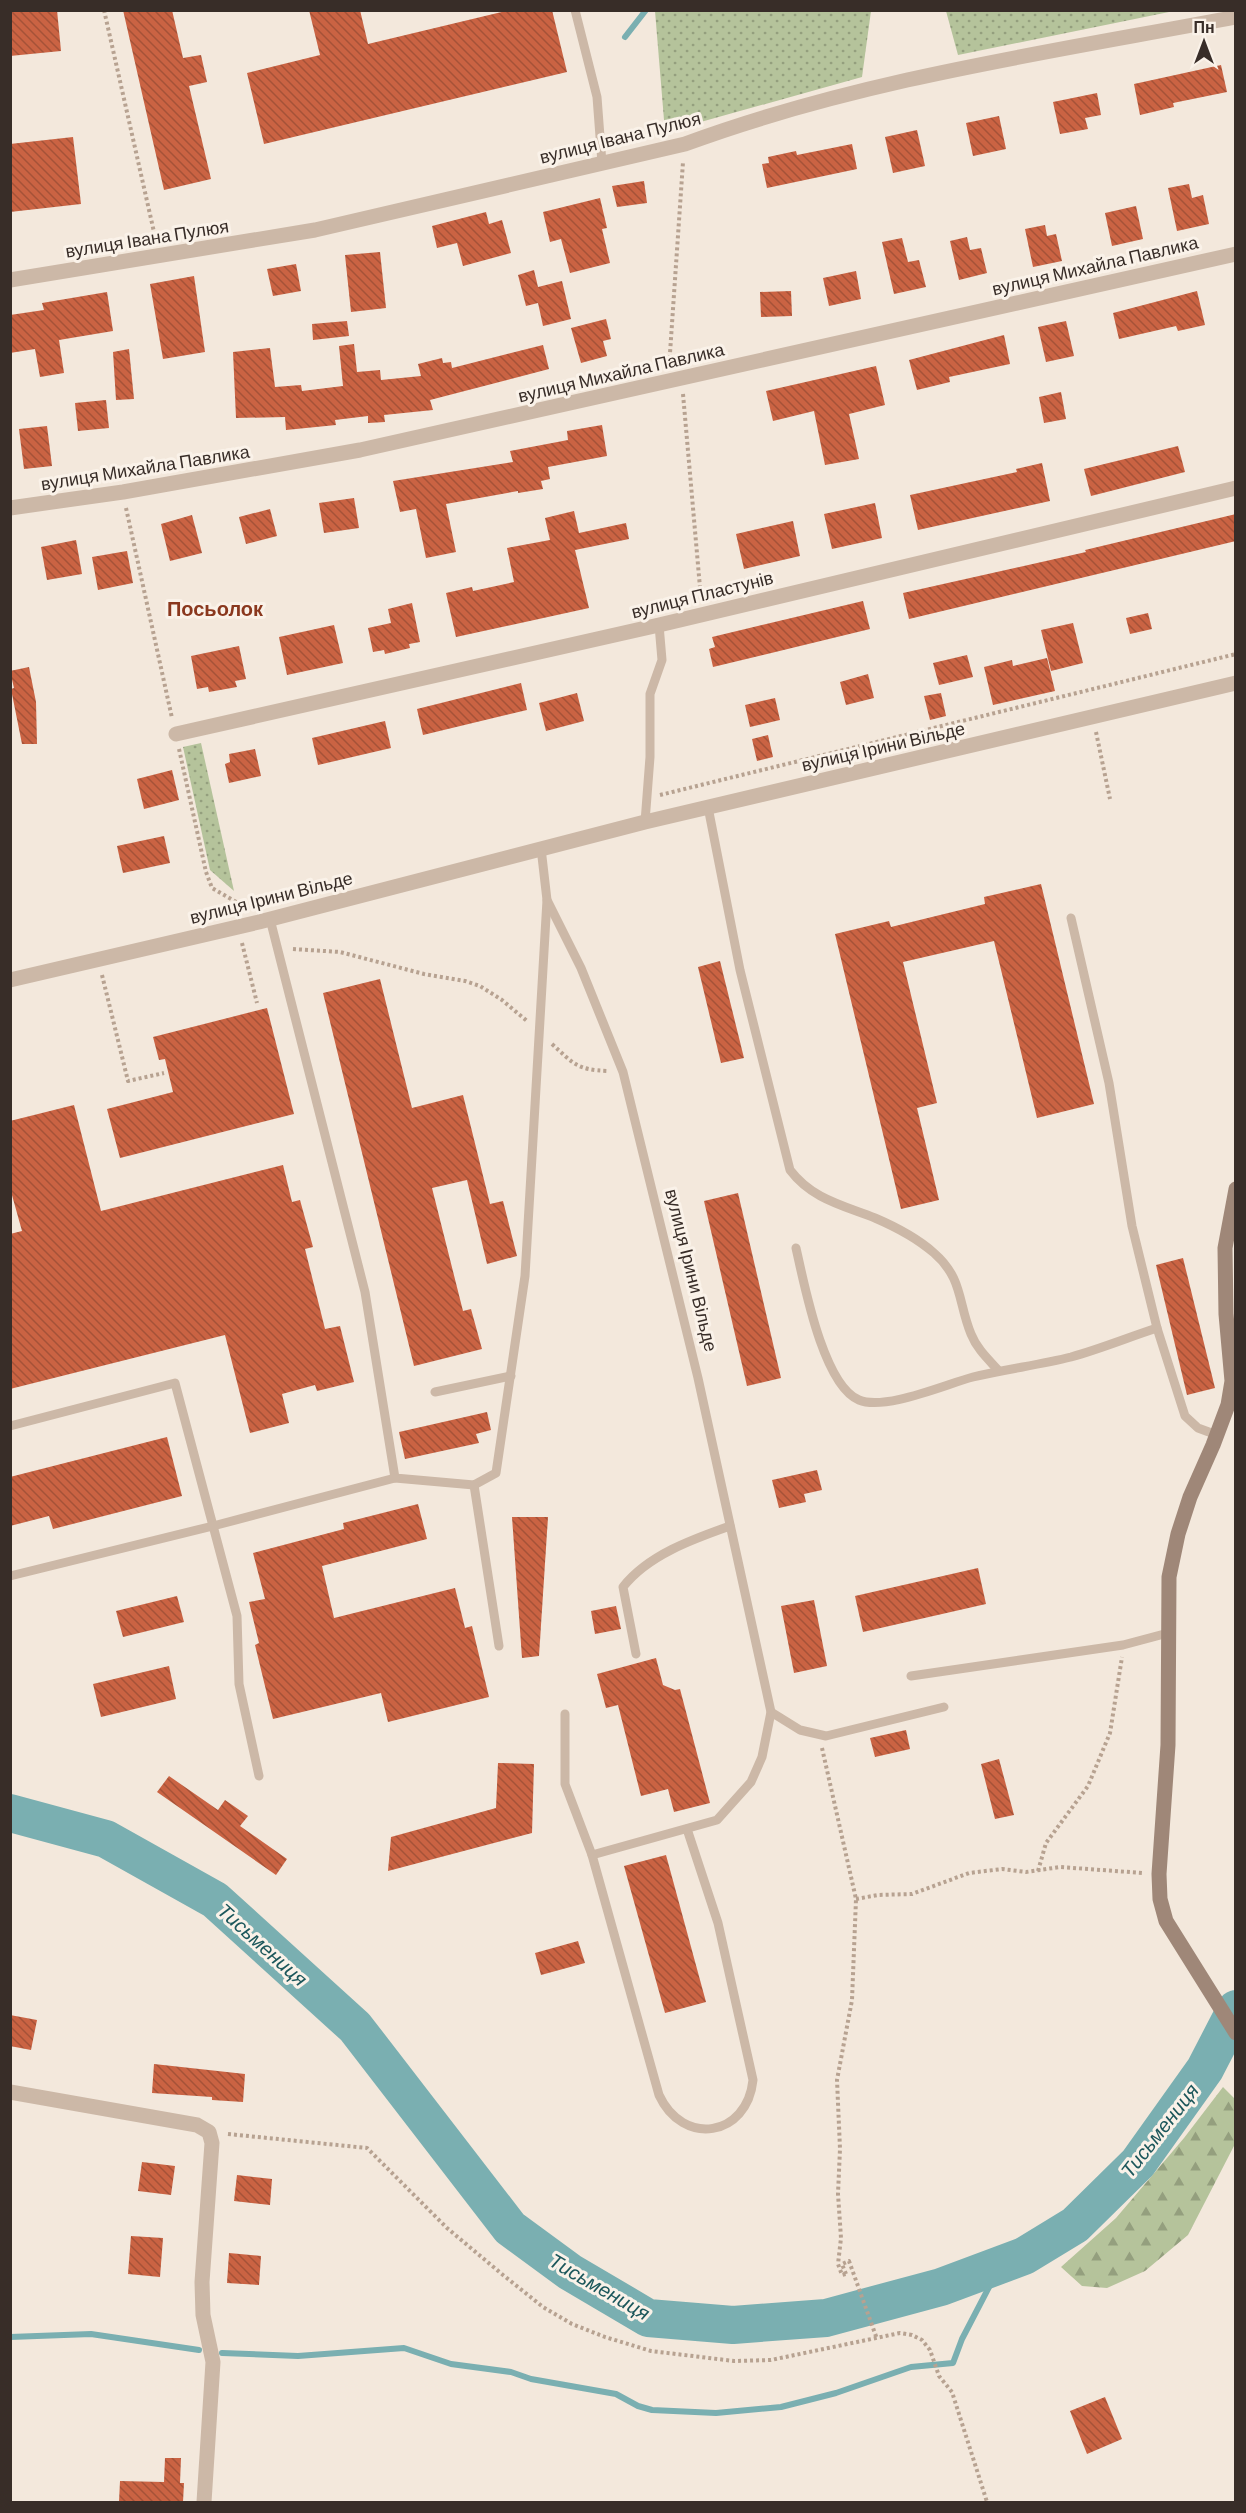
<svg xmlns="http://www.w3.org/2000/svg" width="1246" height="2513" viewBox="0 0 1246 2513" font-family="Barlow,sans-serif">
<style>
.grass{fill:url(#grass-dots)}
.forest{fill:url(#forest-firs)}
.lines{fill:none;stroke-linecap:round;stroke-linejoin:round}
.stream{stroke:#7aafb1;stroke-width:6}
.river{stroke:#7aafb1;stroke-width:38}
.building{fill:url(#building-back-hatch)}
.path{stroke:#b7a291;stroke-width:4;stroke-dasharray:3 3;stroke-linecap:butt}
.lane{stroke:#ccb8a7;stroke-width:9}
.street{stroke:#ccb8a7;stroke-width:15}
.secondary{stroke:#9f8778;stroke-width:15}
.labels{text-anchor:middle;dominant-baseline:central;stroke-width:6;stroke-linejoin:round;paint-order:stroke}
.street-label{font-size:18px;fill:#382d28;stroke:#faf2e9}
.neighbourhood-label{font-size:20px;font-weight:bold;fill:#8a381e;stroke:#faf2e9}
.water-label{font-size:20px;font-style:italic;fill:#1c575b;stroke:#faf2e9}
</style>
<defs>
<pattern id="grass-dots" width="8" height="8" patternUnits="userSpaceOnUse" patternTransform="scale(1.5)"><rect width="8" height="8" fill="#b5c39b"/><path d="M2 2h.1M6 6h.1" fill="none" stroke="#949f7e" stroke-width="1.8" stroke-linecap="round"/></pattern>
<pattern id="forest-firs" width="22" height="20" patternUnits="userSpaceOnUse" patternTransform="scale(1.5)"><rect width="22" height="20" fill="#b5c39b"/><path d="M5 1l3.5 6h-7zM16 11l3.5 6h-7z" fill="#949f7e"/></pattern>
<pattern id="building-back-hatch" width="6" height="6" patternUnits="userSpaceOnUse" patternTransform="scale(1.5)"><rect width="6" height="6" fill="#ca6343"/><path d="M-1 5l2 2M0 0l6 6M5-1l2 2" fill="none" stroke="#a55238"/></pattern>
</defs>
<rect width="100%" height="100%" fill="#f3e8dc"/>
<!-- grass -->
<g class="grass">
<polygon points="655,11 871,11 862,77 665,132"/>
<polygon points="946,11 946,10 1174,11 958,55"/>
<polygon points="201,743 234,891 210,870 183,747"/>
</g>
<!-- forest -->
<polygon class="forest" points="1223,2087 1235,2099 1235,2144 1188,2235 1145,2271 1107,2288 1082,2286 1061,2267 1116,2218 1184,2138"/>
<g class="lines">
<!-- stream -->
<g class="stream">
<polyline points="625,37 646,10"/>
<polyline points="10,2337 91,2334 199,2350"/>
<polyline points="222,2353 298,2356 404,2348 451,2364 511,2372 531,2379 616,2394 638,2406 652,2410 716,2413 781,2407 836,2393 911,2367 953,2363 962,2339 1001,2264"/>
</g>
<!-- river -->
<polyline class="river" points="10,1813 106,1839 215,1900 355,2027 510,2228 570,2272 648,2318 733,2325 826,2318 941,2287 1024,2256 1075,2225 1138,2163 1205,2069 1236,2009"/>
</g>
<!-- building -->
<g class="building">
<polygon points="10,10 57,10 61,51 10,56"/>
<polygon points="123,10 172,10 183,58 201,55 207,82 189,86 211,179 164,190"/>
<polygon points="309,10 360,10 368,44 510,10 552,10 567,72 264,144 247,73 320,55"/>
<polygon points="1221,65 1227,92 1173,103 1174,107 1140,115 1134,84"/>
<polygon points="1097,93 1101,115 1085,118 1088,129 1060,134 1053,102"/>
<polygon points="999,116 1006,149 973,156 966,123"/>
<polygon points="917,130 925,166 893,173 885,137"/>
<polygon points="73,137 81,204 10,212 10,144"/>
<polygon points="852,144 857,169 767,188 762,164 769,163 768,157 796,151 797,155"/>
<polygon points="644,181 647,203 617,207 612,186"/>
<polygon points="1189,184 1192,198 1203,195 1209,224 1177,231 1168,188"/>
<polygon points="600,198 607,228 602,229 610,263 570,273 561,239 550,242 543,212"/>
<polygon points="1136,206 1143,239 1112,246 1105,213"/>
<polygon points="486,212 489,224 502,220 511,253 463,266 457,243 437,248 432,226"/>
<polygon points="1045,225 1047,236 1056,234 1062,261 1033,267 1025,229"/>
<polygon points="967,237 970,250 981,248 987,273 959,280 950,241"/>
<polygon points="902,238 908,262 919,260 926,287 894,294 882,242"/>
<polygon points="380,252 386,308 351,312 345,255"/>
<polygon points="296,264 301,291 273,296 267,269"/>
<polygon points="534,270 538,287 562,281 571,319 543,326 538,303 526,306 518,275"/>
<polygon points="856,271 861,299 829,306 823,278"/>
<polygon points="194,276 205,352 163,359 150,284"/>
<polygon points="791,291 792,316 761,317 760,292"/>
<polygon points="1197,291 1205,325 1178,331 1176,326 1119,339 1113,313"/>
<polygon points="107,292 113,331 59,340 64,373 40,377 35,349 10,353 10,315 44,310 42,303"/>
<polygon points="606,319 611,339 603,341 607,356 581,363 571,328"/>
<polygon points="347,321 349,336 313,340 312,324"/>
<polygon points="1066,321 1074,356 1046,362 1038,327"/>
<polygon points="1004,335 1010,364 949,377 950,382 917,390 909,360"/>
<polygon points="354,344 357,372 380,370 381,380 421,376 418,364 442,358 443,363 451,362 452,368 543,345 549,369 430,400 433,410 384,415 385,422 368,423 368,416 335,420 336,425 286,430 285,417 236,418 233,352 270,348 275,387 301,385 302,391 343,386 339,346"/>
<polygon points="129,349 134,399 116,400 113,352"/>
<polygon points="876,366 885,405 849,414 859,459 825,465 814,411 773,421 766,391"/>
<polygon points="1061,392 1066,419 1044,423 1039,397"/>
<polygon points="106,400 109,428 78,431 75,403"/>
<polygon points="602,425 607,456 548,467 550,479 541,481 543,489 518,493 518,491 446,504 456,552 426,558 416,509 400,512 393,481 513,462 510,451 568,440 567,431"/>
<polygon points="47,426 52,466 24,469 19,429"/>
<polygon points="1178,446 1185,472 1091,496 1084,469"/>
<polygon points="1042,463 1050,501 918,530 910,495 1017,472 1016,469"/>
<polygon points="354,498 359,528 324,533 319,503"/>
<polygon points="875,503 882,538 832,549 824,514"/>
<polygon points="270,509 277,536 246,544 239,517"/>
<polygon points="574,511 579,533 626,523 629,539 575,550 589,608 456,637 446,593 472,587 473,591 514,582 507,548 550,540 545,518"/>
<polygon points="1236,514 1236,541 909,619 903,593 1086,552 1085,550"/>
<polygon points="192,515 202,553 170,561 161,524"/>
<polygon points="793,521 800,556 744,569 736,534"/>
<polygon points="76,540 82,574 47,580 41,547"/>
<polygon points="127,551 133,583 98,590 92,557"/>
<polygon points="863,601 870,629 713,667 709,649 715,647 712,637"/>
<polygon points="412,603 420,642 409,644 410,648 385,654 384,650 373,652 368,628 391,623 388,609"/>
<polygon points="1148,613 1152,629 1130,634 1126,618"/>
<polygon points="1073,623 1083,663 1051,671 1041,630"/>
<polygon points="334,625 343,663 287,675 279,637"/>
<polygon points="239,646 246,679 235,681 237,687 209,692 208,687 197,689 191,656"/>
<polygon points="967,655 973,677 939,685 933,663"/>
<polygon points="1047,658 1055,691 993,705 984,667 1012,660 1013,666"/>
<polygon points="29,667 36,702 37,744 22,744 11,689 14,688 10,671"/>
<polygon points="868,674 874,698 846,705 840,682"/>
<polygon points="521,683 527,710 423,735 417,709"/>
<polygon points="577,693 584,721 546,731 539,703"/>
<polygon points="941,693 946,716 930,720 924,696"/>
<polygon points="775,698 780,720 750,727 745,705"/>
<polygon points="385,721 391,748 318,765 312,738"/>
<polygon points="768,735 773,757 757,761 752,739"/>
<polygon points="255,749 261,776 229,783 225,764 230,762 229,754"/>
<polygon points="172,770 179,800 144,809 137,779"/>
<polygon points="164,836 170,863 123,873 117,846"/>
<polygon points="1041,884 1094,1104 1037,1118 994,941 903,962 937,1103 917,1108 939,1200 901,1209 835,934 889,921 891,927 985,904 984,897"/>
<polygon points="720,961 744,1058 721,1063 698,967"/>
<polygon points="380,979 412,1108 463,1095 490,1204 503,1201 517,1256 487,1264 467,1180 432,1188 463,1311 471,1309 482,1349 414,1366 323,993"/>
<polygon points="267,1008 294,1114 120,1158 107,1109 173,1092 165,1059 159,1060 153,1037"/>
<polygon points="74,1105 101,1211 283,1165 292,1202 300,1200 313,1247 305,1249 325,1329 340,1326 354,1382 317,1391 315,1385 282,1394 289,1423 250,1433 225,1335 10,1389 10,1234 22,1231 10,1188 10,1121"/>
<polygon points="738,1193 781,1378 747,1386 704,1201"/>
<polygon points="1183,1258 1215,1388 1187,1395 1156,1265"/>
<polygon points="487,1412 491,1430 476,1434 479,1443 405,1459 399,1432"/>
<polygon points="167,1437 182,1496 53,1529 49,1516 10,1526 10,1477"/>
<polygon points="817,1470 822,1490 804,1494 806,1502 779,1508 772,1480"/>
<polygon points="418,1504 427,1539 322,1566 334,1618 455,1588 465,1628 472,1626 489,1697 388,1722 381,1693 273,1719 255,1645 259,1643 249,1602 265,1599 253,1553 344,1529 343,1523"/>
<polygon points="512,1517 548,1517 539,1656 522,1658"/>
<polygon points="978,1568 986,1604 863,1632 855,1596"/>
<polygon points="177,1596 184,1622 123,1637 116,1611"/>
<polygon points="814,1600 827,1666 794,1673 781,1606"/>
<polygon points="616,1606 621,1629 595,1634 591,1611"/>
<polygon points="656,1658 663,1685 675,1690 680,1689 710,1803 674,1812 668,1789 641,1796 618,1705 606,1708 597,1674"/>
<polygon points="169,1666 176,1699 101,1717 93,1684"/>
<polygon points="906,1730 910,1749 875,1757 870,1738"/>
<polygon points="999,1759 1014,1815 995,1819 981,1764"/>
<polygon points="498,1763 534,1764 532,1833 388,1871 391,1837 496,1808"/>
<polygon points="169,1776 218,1810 225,1800 248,1816 240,1826 287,1859 276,1875 157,1792"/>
<polygon points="666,1855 706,2002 665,2013 624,1866"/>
<polygon points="578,1941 585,1963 541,1975 535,1953"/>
<polygon points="10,2015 37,2020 31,2050 10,2046"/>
<polygon points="154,2064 245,2074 243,2102 212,2100 212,2097 152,2093"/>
<polygon points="142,2162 175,2166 171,2195 138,2191"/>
<polygon points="237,2175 272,2179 270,2205 234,2201"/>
<polygon points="131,2236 163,2238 160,2277 128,2274"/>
<polygon points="229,2253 261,2256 259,2285 227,2283"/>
<polygon points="1105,2397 1122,2439 1087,2454 1070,2411"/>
<polygon points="165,2458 181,2458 180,2483 184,2483 183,2502 119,2502 120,2481 164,2482"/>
</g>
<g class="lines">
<!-- path -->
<g class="path">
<polyline points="104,10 156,241"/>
<polyline points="671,364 670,353 683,162"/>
<polyline points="683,394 701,599"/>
<polyline points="126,508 172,718"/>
<polyline points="1096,732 1110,799"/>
<polyline points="179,749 206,872 212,888 245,907"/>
<polyline points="660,795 1236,654"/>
<polyline points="242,943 257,1003"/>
<polyline points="293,949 340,952 424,974 465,981 480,986 502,1000 527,1021"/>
<polyline points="102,975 128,1081 164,1073"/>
<path d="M 552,1044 C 574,1064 577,1070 608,1071"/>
<polyline points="822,1748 856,1899 852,2000 837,2080 840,2149 838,2194 841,2238 838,2264 842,2275 846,2274"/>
<polyline points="1038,1871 1046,1843 1088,1786 1110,1733 1122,1657"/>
<polyline points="856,1899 878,1895 912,1894 969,1873 1002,1869 1026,1872 1060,1867 1143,1873"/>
<polyline points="228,2134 367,2148 447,2228 503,2275 543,2307 572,2324 605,2337 651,2351 734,2361 771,2360 900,2333 912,2335 922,2340 930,2350 939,2376 952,2392 987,2502"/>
<polyline points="846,2274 842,2264 849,2261 877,2339"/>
</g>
<!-- lane -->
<g class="lane">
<polyline points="575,10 597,97 602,163"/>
<path d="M 708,807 L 740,970 L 790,1170 C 812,1199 842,1205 875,1218 C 896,1227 917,1238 934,1253 C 963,1278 958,1303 971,1334 C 977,1349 988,1359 998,1370"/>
<polyline points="645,822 650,757 650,694 662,660 659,625"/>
<polyline points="541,848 547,900 581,968 623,1072 698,1378 771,1712 762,1757 751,1782 717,1820 592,1855"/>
<polyline points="1071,918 1109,1083 1132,1226 1157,1328 1185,1416 1198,1428 1217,1435"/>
<polyline points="270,919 365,1292 395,1478 474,1485 496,1473 525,1276 547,900"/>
<path d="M 796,1248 C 804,1283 823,1385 859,1400 C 885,1411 946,1384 973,1377 C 1006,1369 1039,1365 1071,1357 C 1100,1349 1129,1337 1157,1328"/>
<polyline points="435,1392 511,1376"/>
<polyline points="10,1426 175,1383 237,1616 239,1684 259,1776"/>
<polyline points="474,1485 499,1646"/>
<polyline points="10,1576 213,1526 395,1478"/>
<path d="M 636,1654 L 623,1587 C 648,1555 693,1539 730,1526"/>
<polyline points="911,1676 1123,1645 1168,1633"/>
<polyline points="771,1712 800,1730 826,1736 944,1707"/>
<path d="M 565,1714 L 565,1784 L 592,1855 L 659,2095 C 683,2147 747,2137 753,2080 L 718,1923 L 687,1829"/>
</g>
<!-- street -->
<g class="street">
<path d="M 10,280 L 315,230 L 685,144 C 861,79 1051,52 1236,17"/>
<polyline points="10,508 123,492 360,450 1236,254"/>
<polyline points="176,734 659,625 1236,488"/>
<polyline points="10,980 259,922 645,822 1236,683"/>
<polyline points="10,2092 197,2125 209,2132 212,2143 202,2282 203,2315 213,2362 204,2502"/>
</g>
<!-- secondary -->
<polyline class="secondary" points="1236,1189 1225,1248 1226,1314 1232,1381 1228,1405 1213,1445 1190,1497 1178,1534 1169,1577 1168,1745 1159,1874 1160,1899 1166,1921 1236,2033"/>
</g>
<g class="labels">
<!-- street labels -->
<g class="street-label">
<text transform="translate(620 137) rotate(-14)">вулиця Івана Пулюя</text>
<text transform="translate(147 238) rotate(-9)">вулиця Івана Пулюя</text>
<text transform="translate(1095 265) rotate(-13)">вулиця Михайла Павлика</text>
<text transform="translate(621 372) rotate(-13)">вулиця Михайла Павлика</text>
<text transform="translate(145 467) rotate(-9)">вулиця Михайла Павлика</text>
<text transform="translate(702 594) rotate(-14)">вулиця Пластунів</text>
<text transform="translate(883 746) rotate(-13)">вулиця Ірини Вільде</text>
<text transform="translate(271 897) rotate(-14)">вулиця Ірини Вільде</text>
<text transform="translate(692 1270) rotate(76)">вулиця Ірини Вільде</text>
</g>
<!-- neighbourhood labels -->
<g class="neighbourhood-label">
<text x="215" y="608">Посьолок</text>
</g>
<!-- water labels -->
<g class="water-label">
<text transform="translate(263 1944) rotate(42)">Тисьмениця</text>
<text transform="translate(1159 2130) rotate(-52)">Тисьмениця</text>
<text transform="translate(600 2286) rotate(30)">Тисьмениця</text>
</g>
</g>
<!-- border -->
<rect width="1246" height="2513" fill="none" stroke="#382d28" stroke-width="24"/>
<!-- north arrow -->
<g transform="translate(1204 42)" stroke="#faf2e9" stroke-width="4.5" paint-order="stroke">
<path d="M0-4.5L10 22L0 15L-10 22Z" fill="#382d28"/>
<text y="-9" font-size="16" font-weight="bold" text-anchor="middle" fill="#382d28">Пн</text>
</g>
</svg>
